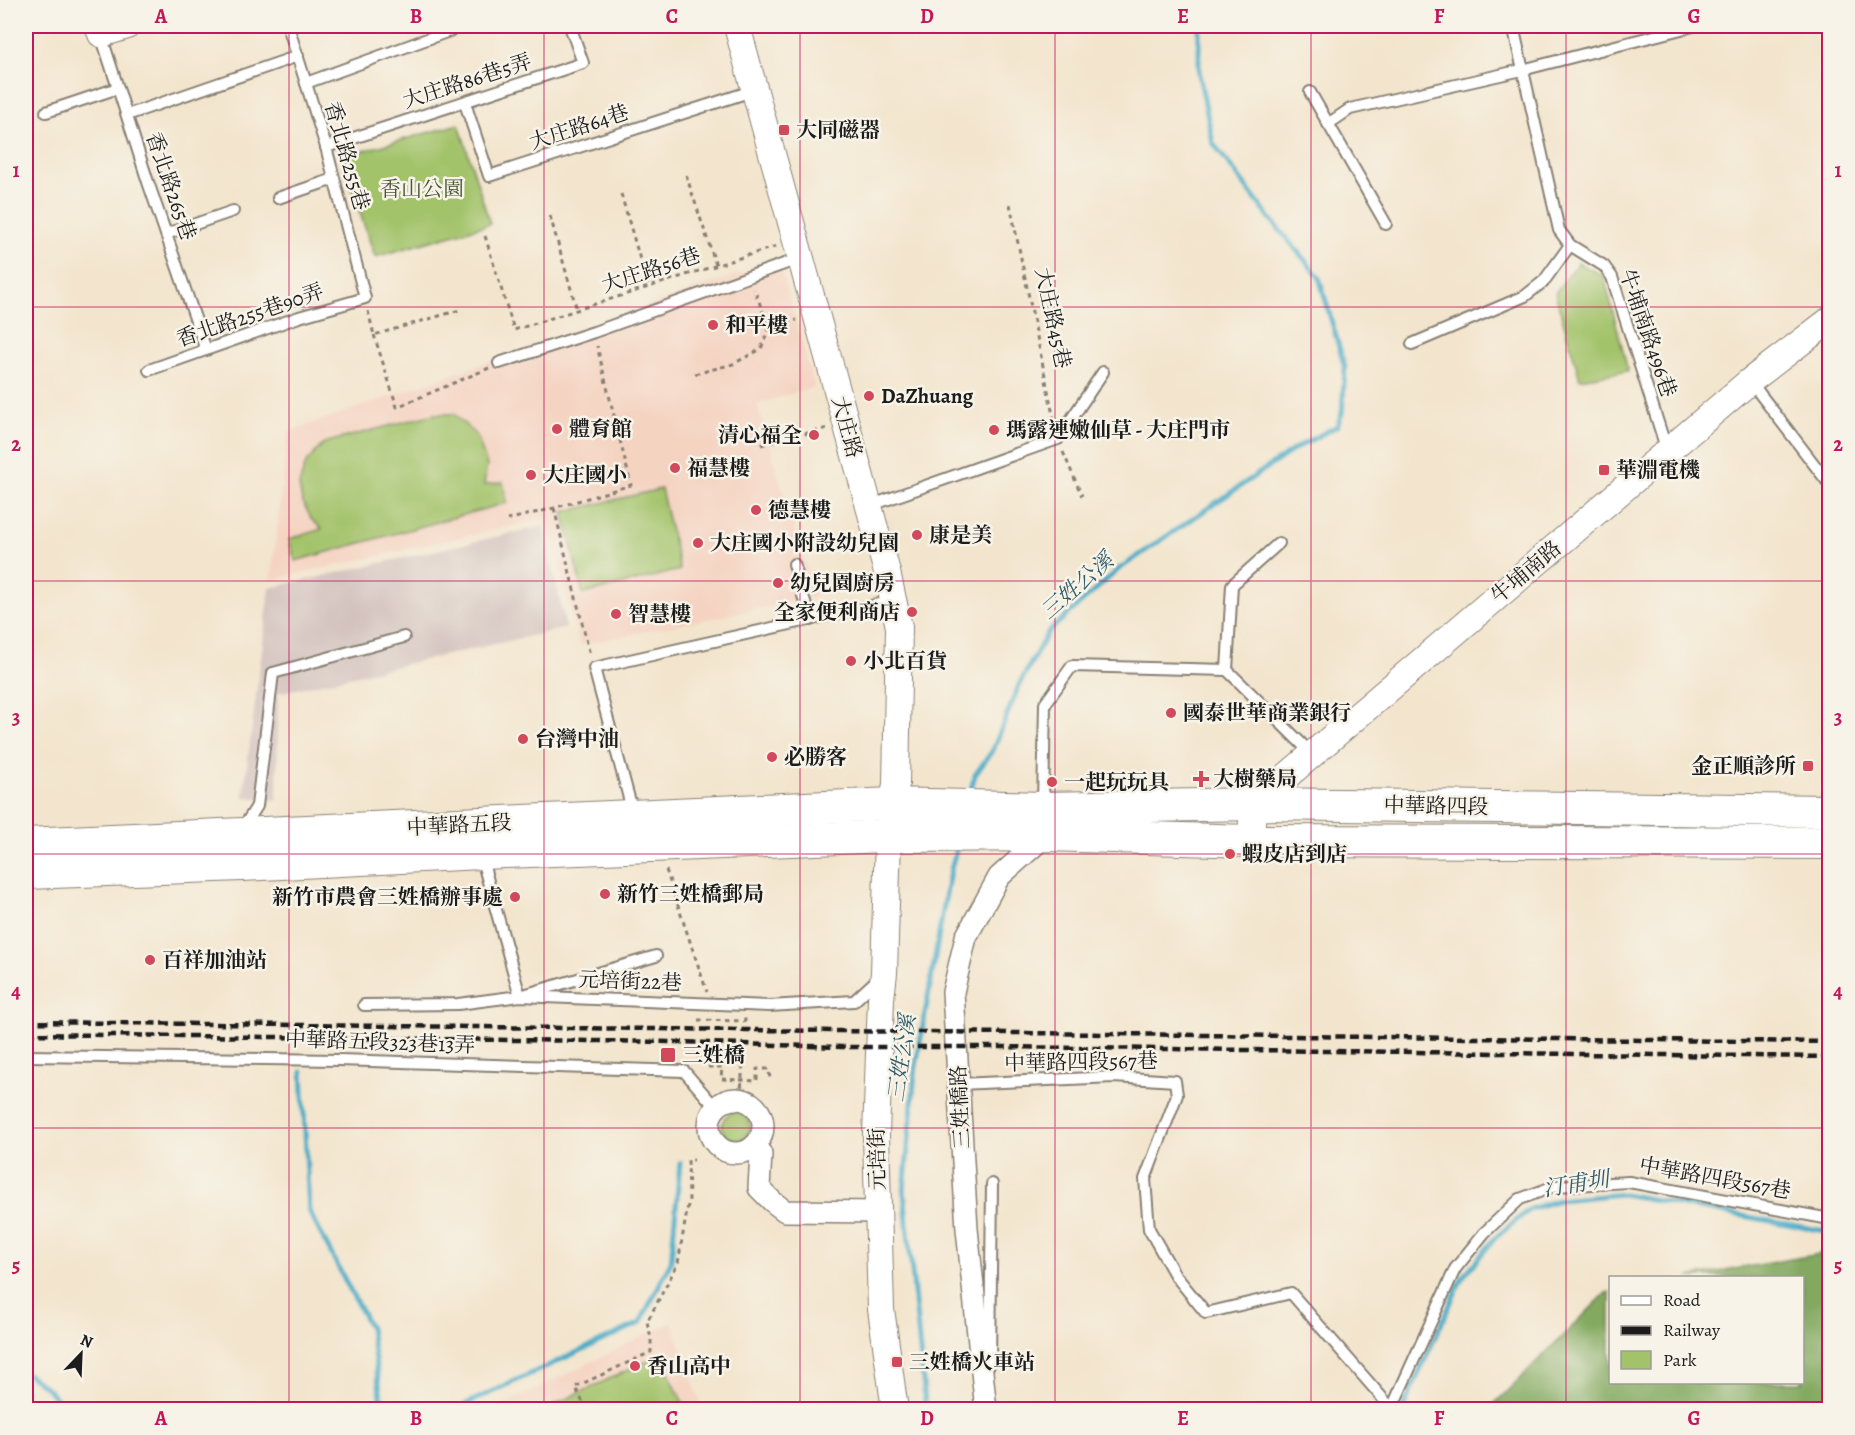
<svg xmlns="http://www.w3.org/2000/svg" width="1855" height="1435" viewBox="0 0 1855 1435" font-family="Alegreya,'Noto Serif TC',serif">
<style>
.built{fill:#f5d3c1}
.industrial{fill:#d1c0bc}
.green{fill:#a3c36b;stroke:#607044;stroke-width:1.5}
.forest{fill:#82a95f;stroke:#4f623e;stroke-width:1.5}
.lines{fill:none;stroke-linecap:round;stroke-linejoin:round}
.stream{stroke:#48acc7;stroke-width:5}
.service-casing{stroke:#888074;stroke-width:14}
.minor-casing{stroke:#888074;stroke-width:24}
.tertiary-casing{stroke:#888074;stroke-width:28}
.primary-casing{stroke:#888074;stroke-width:34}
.path{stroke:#888074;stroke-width:3;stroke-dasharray:4.5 4.5;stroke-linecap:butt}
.service{stroke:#fff;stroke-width:10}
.minor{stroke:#fff;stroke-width:21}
.tertiary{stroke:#fff;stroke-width:26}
.primary{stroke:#fff;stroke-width:32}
.rail{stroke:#1c1c1c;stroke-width:4.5;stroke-dasharray:9 4.5;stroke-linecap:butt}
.grid{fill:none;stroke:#c2185b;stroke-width:1.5;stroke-opacity:0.55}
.poi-dot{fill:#d1495b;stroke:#f7f3e8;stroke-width:2}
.labels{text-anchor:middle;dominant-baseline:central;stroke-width:5;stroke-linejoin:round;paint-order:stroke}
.street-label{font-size:21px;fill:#1c1c1c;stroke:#f7f3e8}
.poi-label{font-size:21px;font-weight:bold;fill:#1c1c1c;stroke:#f7f3e8;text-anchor:start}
.park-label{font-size:21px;fill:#4b5638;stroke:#f7f3e8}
.water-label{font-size:22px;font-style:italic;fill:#305d69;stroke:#f7f3e8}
.neatline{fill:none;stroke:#c2185b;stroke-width:2}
.grid-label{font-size:20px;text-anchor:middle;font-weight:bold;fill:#c2185b}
</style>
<rect width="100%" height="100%" fill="#f7f3e8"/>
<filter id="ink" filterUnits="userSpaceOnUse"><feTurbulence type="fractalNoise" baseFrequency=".0167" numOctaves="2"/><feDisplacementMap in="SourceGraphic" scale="12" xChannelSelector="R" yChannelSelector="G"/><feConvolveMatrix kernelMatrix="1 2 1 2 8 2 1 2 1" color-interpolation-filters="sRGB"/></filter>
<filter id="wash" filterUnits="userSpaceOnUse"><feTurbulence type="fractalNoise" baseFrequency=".008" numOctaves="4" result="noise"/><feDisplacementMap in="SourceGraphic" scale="24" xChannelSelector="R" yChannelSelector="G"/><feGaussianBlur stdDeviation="1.35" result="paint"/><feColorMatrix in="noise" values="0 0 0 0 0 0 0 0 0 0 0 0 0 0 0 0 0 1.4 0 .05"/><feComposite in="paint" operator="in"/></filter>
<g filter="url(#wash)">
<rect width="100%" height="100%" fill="#f3e5cd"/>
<!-- built -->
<g class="built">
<polygon points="778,260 815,387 757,404 815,597 580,645 546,518 271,580 288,432"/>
<polygon points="672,1322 703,1409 493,1410"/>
</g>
<!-- industrial -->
<polygon class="industrial" points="543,526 566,628 278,693 277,800 243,797 270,588"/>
<!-- green -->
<g class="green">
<polygon points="459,124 490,224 375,257 341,157"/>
<polygon points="1578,263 1604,276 1628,371 1580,379 1555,293"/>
<polygon points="434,414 454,414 477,436 487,465 484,485 503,482 507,503 295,561 289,539 322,529 312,520 302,501 299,485 306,463 324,443"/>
<polygon points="661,489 680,570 583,594 563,512"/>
<circle cx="736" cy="1126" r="14"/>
<polygon points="660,1355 686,1409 545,1409"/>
</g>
<!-- forest -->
<polygon class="forest" points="1825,1253 1830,1253 1829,1409 1489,1409 1606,1293 1610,1292 1610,1382 1802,1382 1802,1278 1689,1277"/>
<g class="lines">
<!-- stream -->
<g class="stream">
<polyline points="969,797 975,775 993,750 1019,685 1048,632 1119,569 1296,448 1337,426 1342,413 1345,368 1319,277 1268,216 1213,143 1199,74 1199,31 1201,26"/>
<polyline points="302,1072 309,1211 370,1328 383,1410"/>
<polyline points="26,1373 48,1389 66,1410"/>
<polyline points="453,1410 640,1323 671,1262 680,1163"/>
<polyline points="926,1410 904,1192 915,1072 949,876 957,847"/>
<polyline points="1402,1410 1462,1278 1496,1237 1530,1209 1559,1200 1623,1194 1830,1232"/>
</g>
</g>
</g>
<g filter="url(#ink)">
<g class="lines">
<!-- service casing -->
<g class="service-casing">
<g id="service">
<polyline points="1513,26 1559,230 1570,245 1604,266 1612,277 1667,451"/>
<polyline points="101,35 148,182 206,350"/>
<polyline points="306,83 463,26"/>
<polyline points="1310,92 1386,224"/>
<polyline points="465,103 489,176 755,90"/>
<polyline points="46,112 118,88"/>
<polyline points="127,115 298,56"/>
<polyline points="1328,124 1350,109 1522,70 1693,26"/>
<polyline points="326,147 583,63 570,26"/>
<polyline points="278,198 334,179"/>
<polyline points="166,234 233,211"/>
<polyline points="1412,344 1525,296 1544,281 1570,245"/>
<polyline points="499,363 594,332 801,258"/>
<polyline points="149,370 299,317 365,298 326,147 288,26"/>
<polyline points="1750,381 1830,485"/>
<polyline points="869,506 1058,439 1103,372"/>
<polyline points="794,564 810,620"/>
<polyline points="1227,670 1312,754"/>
<polyline points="1043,804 1045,704 1072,666 1227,670 1232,585 1279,543"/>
<polyline points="633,813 594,668 893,601"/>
<polyline points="242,830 257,806 273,673 404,637"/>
<polyline points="481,856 520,996 656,956"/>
<polyline points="364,1005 458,1004 520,996 769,1006 854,1001 880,977"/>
<polyline points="26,1056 339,1060 684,1071 716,1108"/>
<polyline points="959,1084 1114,1077 1175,1081 1177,1095 1145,1179 1149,1229 1175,1275 1206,1313 1291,1293 1392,1409"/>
<polyline points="990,1364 992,1184"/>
<polyline points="1391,1410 1455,1269 1484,1233 1520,1199 1555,1186 1629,1182 1830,1219"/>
</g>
</g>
<!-- minor casing -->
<g class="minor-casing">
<g id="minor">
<circle cx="736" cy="1126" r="27"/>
<polyline points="754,1146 761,1154 759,1188 773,1202 785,1211 878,1212"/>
<polyline points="986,1410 967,1229 953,992 966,937 999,877 1046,835"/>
</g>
</g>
<!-- tertiary casing -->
<g class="tertiary-casing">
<g id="tertiary">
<polyline points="98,26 101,34 127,26"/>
<polyline points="737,26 887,572 899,627 896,784 888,836 884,973 881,999 876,1135 881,1309 895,1410"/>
<polyline points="1250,841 1254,804 1750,381 1830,320"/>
</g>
</g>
<!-- primary casing -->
<g class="primary-casing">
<g id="primary">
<polyline points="26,844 892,804 1043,808 1254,804 1830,811"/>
<polyline points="26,873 242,865 481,853 888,836 1046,835 1250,841 1830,843"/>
</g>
</g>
<!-- path -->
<g class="path">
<polyline points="686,175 716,265"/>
<polyline points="621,194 648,287"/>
<polyline points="1010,204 1054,420"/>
<polyline points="550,216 577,310"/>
<polyline points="485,236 514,330 777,246"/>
<polyline points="368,311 374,335 460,310"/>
<polyline points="769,327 797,320"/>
<polyline points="374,335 397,407 489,368"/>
<polyline points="695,374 733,364 761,349 769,327 754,289"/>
<polyline points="761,445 828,428"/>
<polyline points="1063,452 1082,496"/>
<polyline points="554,508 590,655"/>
<polyline points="507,520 554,508 631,485 597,346"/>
<polyline points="666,870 707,992"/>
<polyline points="698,1020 745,1021 745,1018"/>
<polyline points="697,1056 743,1057 741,1094"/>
<polyline points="708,1067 722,1067 721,1079 757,1081 757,1069 769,1069 770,1081"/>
<polyline points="587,1410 575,1387 651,1352 651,1338 647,1322 678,1263 689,1199 688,1160 694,1160"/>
</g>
<!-- service -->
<use href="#service" class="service"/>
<!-- minor -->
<use href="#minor" class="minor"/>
<!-- tertiary -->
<use href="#tertiary" class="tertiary"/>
<!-- primary -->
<use href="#primary" class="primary"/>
<!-- rail -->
<g class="rail">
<polyline points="26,1022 1830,1042"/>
<polyline points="26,1034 676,1042 841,1047 999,1047 1830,1057"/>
</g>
</g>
</g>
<!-- grid -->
<path class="grid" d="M 289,26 L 289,1410M 544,26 L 544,1410M 800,26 L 800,1410M 1055,26 L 1055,1410M 1311,26 L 1311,1410M 1566,26 L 1566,1410M 26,307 L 1830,307M 26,581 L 1830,581M 26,854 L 1830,854M 26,1128 L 1830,1128"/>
<!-- markers -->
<g class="poi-dot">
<rect x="778" y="124" width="12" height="12" rx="3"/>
<circle cx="713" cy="325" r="6"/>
<circle cx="869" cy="396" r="6"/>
<circle cx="557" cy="429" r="6"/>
<circle cx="994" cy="430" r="6"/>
<circle cx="814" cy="435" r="6"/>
<circle cx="675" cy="468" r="6"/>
<rect x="1598" y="464" width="12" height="12" rx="3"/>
<circle cx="531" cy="475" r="6"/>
<circle cx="756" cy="510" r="6"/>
<circle cx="917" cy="535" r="6"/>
<circle cx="698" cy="543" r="6"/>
<circle cx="778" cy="583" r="6"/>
<circle cx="912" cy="612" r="6"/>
<circle cx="616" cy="614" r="6"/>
<circle cx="851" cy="661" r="6"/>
<circle cx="1171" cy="713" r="6"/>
<circle cx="523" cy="739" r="6"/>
<circle cx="772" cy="757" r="6"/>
<rect x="1802" y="760" width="12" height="12" rx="3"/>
<path d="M1198 770h6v6h6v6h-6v6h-6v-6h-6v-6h6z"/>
<circle cx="1052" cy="782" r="6"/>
<circle cx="1230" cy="854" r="6"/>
<circle cx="605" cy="894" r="6"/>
<circle cx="515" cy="897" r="6"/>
<circle cx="150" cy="960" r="6"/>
<rect x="660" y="1047" width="16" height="16" rx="3"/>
<rect x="891" y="1356" width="12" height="12" rx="3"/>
<circle cx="635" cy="1366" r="6"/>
</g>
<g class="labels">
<!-- street labels -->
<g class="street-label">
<text transform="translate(467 81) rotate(-18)">大庄路86巷5弄</text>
<text transform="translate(579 127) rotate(-18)">大庄路64巷</text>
<text transform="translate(347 156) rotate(74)">香北路255巷</text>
<text transform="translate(171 186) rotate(71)">香北路265巷</text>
<text transform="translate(651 270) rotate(-18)">大庄路56巷</text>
<text transform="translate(250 315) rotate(-19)">香北路255巷90弄</text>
<text transform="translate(1053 318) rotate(78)">大庄路45巷</text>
<text transform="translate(1648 333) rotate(71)">牛埔南路496巷</text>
<text transform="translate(847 427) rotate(75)">大庄路</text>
<text transform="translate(1526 572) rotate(-40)">牛埔南路</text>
<text transform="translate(1436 806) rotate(1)">中華路四段</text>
<text transform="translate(459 825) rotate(-3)">中華路五段</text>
<text transform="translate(630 981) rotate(2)">元培街22巷</text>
<text transform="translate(380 1042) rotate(2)">中華路五段323巷13弄</text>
<text transform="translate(1081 1062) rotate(-1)">中華路四段567巷</text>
<text transform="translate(960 1107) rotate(-93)">三姓橋路</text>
<text transform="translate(877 1159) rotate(-91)">元培街</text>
<text transform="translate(1715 1178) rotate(10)">中華路四段567巷</text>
</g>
<!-- poi labels -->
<g class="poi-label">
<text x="796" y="130">大同磁器</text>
<text x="725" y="325">和平樓</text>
<text x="881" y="396">DaZhuang</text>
<text x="569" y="429">體育館</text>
<text x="1006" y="430">瑪露連嫩仙草 - 大庄門市</text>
<text x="802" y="435" text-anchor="end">清心福全</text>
<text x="687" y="468">福慧樓</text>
<text x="1616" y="470">華淵電機</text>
<text x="543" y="475">大庄國小</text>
<text x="768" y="510">德慧樓</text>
<text x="929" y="535">康是美</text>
<text x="710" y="543">大庄國小附設幼兒園</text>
<text x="790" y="583">幼兒園廚房</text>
<text x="900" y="612" text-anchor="end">全家便利商店</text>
<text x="628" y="614">智慧樓</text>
<text x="863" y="661">小北百貨</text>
<text x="1183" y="713">國泰世華商業銀行</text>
<text x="535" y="739">台灣中油</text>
<text x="784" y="757">必勝客</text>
<text x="1796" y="766" text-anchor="end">金正順診所</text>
<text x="1213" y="779">大樹藥局</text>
<text x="1064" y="782">一起玩玩具</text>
<text x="1242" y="854">蝦皮店到店</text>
<text x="617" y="894">新竹三姓橋郵局</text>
<text x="503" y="897" text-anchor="end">新竹市農會三姓橋辦事處</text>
<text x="162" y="960">百祥加油站</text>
<text x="682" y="1055">三姓橋</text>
<text x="909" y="1362">三姓橋火車站</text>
<text x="647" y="1366">香山高中</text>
</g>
<!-- park labels -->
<g class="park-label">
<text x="422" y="189">香山公園</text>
</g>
<!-- water labels -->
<g class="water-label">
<text transform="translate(1077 586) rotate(-41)">三姓公溪</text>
<text transform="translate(902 1058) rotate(-82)">三姓公溪</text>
<text transform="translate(1576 1184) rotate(-9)">汀甫圳</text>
</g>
</g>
<!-- margin -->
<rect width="1855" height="1435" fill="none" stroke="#f7f3e8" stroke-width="66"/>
<!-- legend -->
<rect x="1609" y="1276" width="195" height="108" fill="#f7f3e8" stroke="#9f9d96" stroke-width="1.5"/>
<rect x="1621" y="1296" width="30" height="9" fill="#ffffff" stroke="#9f9d96" stroke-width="1.5"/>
<text x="1663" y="1306" font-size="18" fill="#1c1c1c">Road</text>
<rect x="1621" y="1326" width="30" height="9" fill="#1c1c1c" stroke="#9f9d96" stroke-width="1.5"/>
<text x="1663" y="1336" font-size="18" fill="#1c1c1c">Railway</text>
<rect x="1621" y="1351" width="30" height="18" fill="#a3c36b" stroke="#9f9d96" stroke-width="1.5"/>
<text x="1663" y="1366" font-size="18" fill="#1c1c1c">Park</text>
<!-- north arrow -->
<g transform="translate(81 1354) rotate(23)" stroke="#f7f3e8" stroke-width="4.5" paint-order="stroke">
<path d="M0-4.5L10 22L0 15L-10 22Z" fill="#1c1c1c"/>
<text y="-9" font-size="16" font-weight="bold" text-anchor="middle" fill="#1c1c1c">N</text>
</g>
<rect x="33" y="33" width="1789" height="1369" class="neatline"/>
<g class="grid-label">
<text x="161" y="23">A</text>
<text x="416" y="23">B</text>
<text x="672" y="23">C</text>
<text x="927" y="23">D</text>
<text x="1183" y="23">E</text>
<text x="1439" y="23">F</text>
<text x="1694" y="23">G</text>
<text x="16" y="177">1</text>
<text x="1838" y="177">1</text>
<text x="16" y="451">2</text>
<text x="1838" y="451">2</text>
<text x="16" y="724">3</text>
<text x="1838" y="724">3</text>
<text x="16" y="998">4</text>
<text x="1838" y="998">4</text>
<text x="16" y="1272">5</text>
<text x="1838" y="1272">5</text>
<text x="161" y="1425">A</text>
<text x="416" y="1425">B</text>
<text x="672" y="1425">C</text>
<text x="927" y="1425">D</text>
<text x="1183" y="1425">E</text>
<text x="1439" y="1425">F</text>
<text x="1694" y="1425">G</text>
</g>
</svg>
